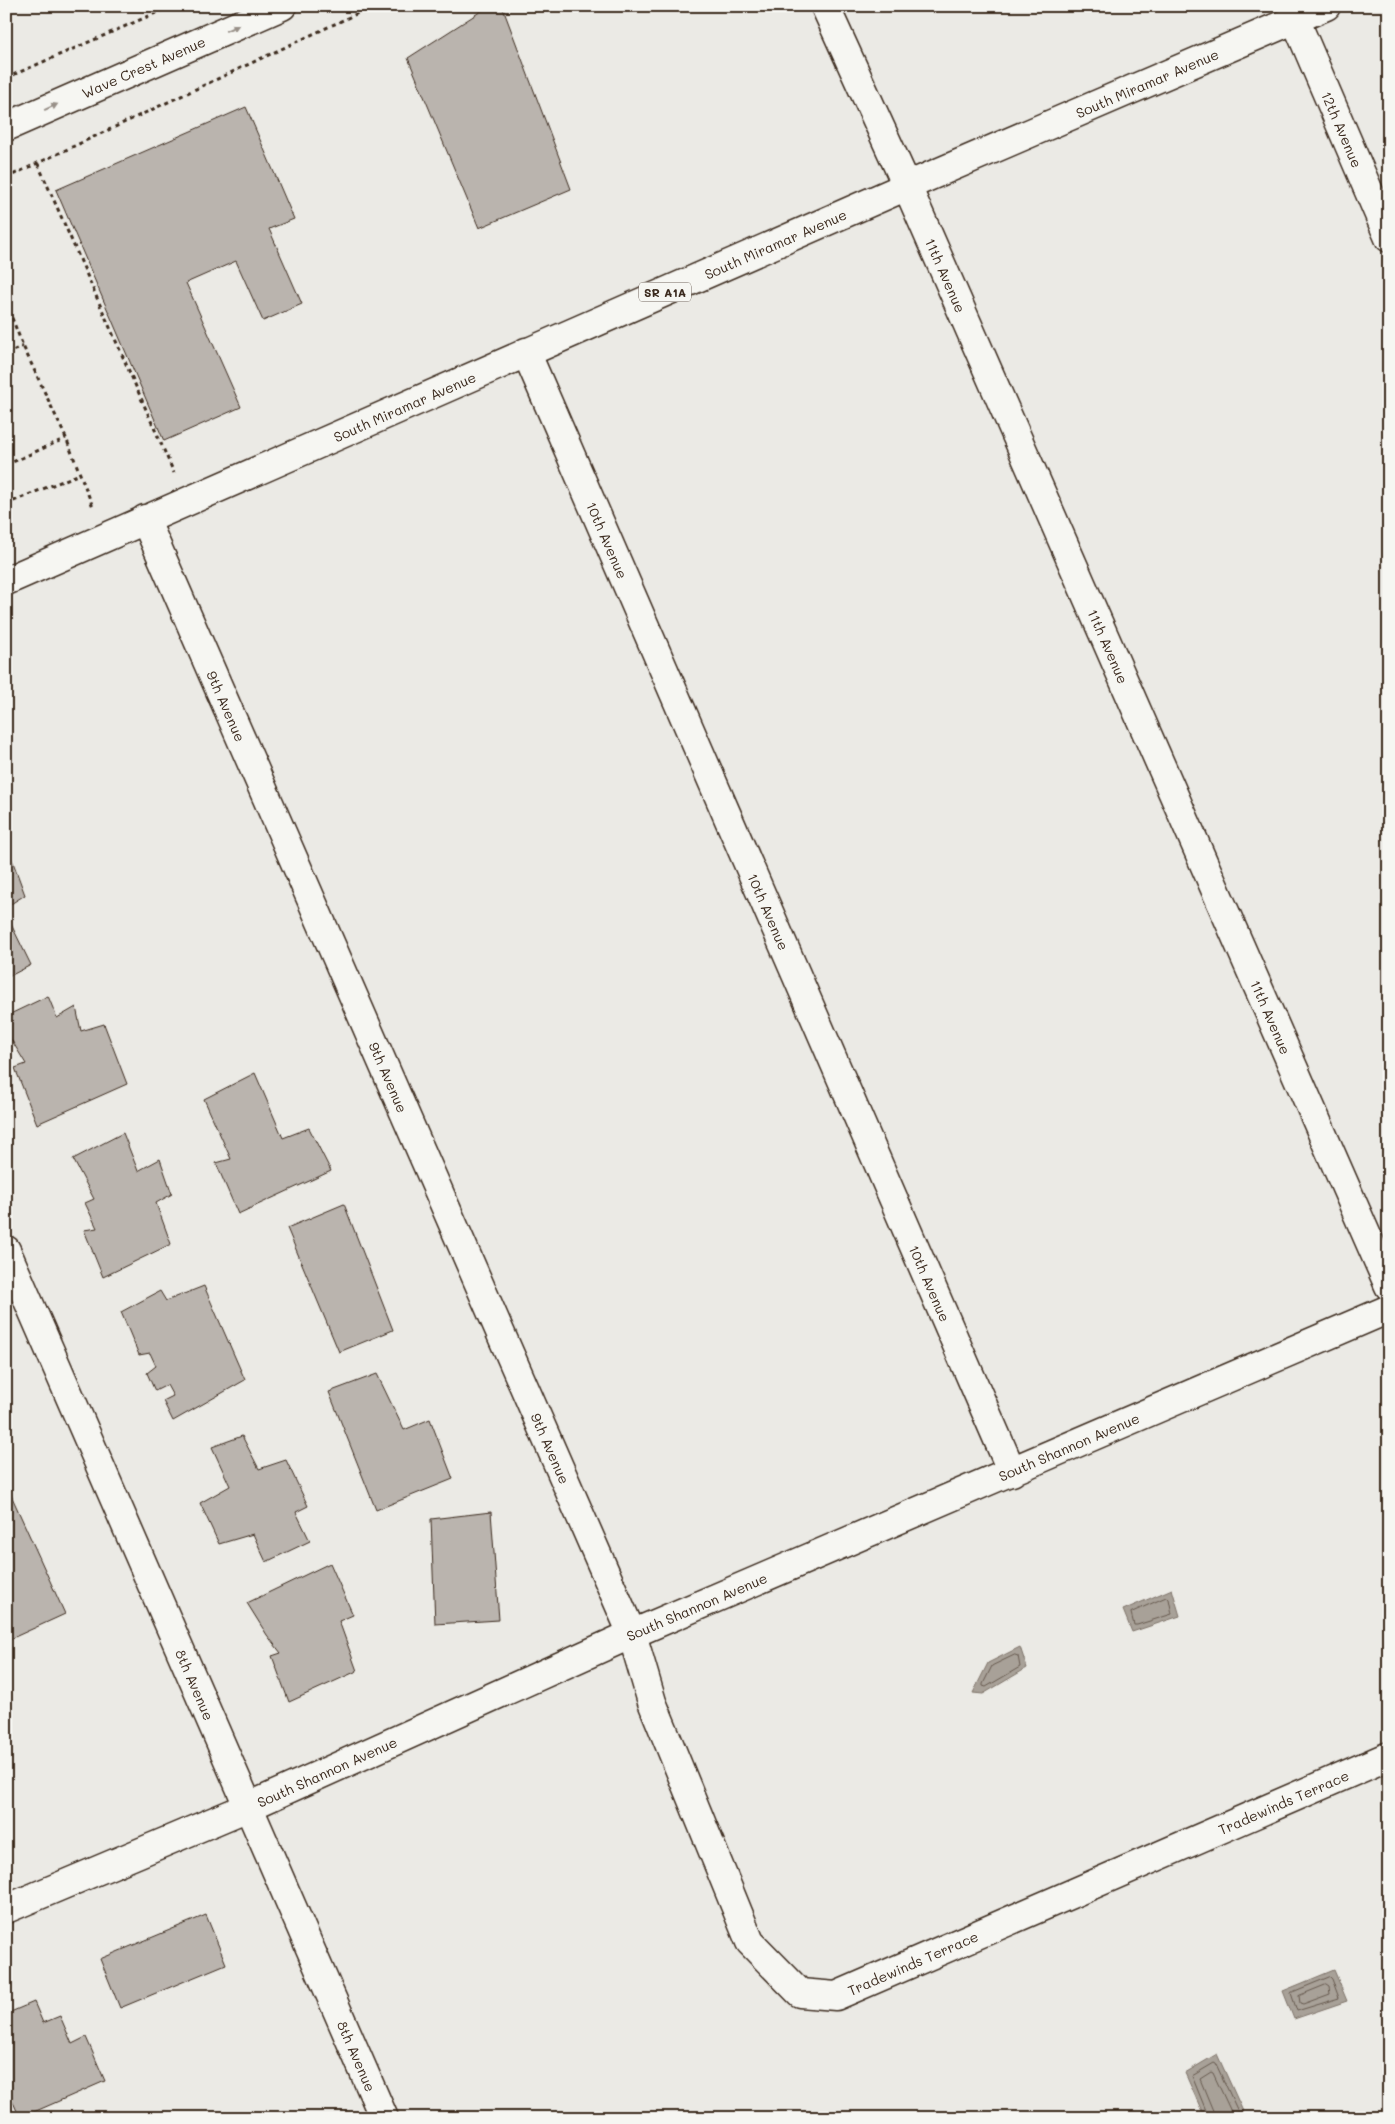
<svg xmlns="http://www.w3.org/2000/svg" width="1395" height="2124" viewBox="0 0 1395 2124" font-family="Mali,sans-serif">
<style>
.water{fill:#a8a198;stroke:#7c7167}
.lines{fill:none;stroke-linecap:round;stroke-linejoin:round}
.shore{stroke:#675a4f;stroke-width:1}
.building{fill:#bab4ae;stroke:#3b2a1e}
.street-casing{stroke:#3b2a1e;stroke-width:31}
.primary-casing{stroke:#3b2a1e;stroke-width:31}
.path{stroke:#3b2a1e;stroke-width:3;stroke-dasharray:4 4;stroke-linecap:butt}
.street{stroke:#f6f6f2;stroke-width:28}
.primary{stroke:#f6f6f2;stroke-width:28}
.oneway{fill:#989088}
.labels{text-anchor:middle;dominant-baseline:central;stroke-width:4;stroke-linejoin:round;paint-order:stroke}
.shield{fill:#f6f6f2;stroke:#73675e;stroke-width:1}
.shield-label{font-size:12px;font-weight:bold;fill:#3b2a1e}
.street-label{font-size:14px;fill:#3b2a1e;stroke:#f6f6f2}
</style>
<rect width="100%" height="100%" fill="#ebeae5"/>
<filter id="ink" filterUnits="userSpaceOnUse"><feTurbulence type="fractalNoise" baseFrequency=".02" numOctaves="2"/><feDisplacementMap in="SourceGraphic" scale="10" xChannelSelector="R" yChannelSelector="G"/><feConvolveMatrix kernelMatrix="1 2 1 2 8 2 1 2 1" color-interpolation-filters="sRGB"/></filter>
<g filter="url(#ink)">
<!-- water -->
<g class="water">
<polygon points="1172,1589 1180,1616 1132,1632 1123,1610"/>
<polygon points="1020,1647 1027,1668 983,1694 973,1693 988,1663"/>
<polygon points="1334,1970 1347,2001 1294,2019 1283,1991"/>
<polygon points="1217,2054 1246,2118 1205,2118 1185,2073"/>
</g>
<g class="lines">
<!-- shore -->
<g class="shore">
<polygon points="1167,1597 1169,1599 1172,1614 1137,1625 1134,1625 1131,1613"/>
<polygon points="1015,1655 1018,1656 1020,1667 986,1687 983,1686 983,1684 992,1666"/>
<polygon points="1330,1977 1332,1979 1339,1998 1297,2011 1291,1993"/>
<polygon points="1326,1985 1329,1987 1330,1994 1303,2004 1300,2003 1299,1996"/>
<polyline points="1209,2118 1192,2076 1214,2063 1216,2064 1241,2118"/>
<polyline points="1216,2118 1200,2079 1211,2072 1213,2073 1234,2118"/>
</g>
</g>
<!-- building -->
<g class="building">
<polygon points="489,6 502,6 571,189 479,228 408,58"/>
<polygon points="246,107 294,219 269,229 302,304 263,321 236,261 186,283 241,407 164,441 56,190"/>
<polygon points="6,843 25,895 6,907"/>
<polygon points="6,914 31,965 6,978"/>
<polygon points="48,996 57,1018 76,1007 81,1031 104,1024 127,1084 37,1124 15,1068 26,1064 6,1031 6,1016"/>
<polygon points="255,1073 283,1138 309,1128 331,1171 238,1214 216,1163 231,1159 204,1099"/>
<polygon points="123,1133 138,1171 160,1159 172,1194 156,1203 171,1244 103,1277 84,1230 97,1228 85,1203 94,1199 73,1159"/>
<polygon points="344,1204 393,1330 339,1352 287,1228"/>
<polygon points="204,1286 245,1380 173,1421 163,1401 173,1396 167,1385 155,1391 147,1373 156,1366 150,1353 139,1355 121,1312 160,1291 166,1301"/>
<polygon points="377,1374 404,1430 430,1419 453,1479 376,1510 329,1392"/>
<polygon points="242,1436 259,1469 286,1460 308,1506 296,1512 310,1541 266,1562 253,1534 219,1544 200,1503 230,1486 212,1447"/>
<polygon points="6,1484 65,1614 6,1641"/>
<polygon points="491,1512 499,1620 435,1624 431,1519"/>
<polygon points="330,1563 353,1615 339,1621 357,1671 289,1702 272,1656 281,1653 267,1635 247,1603"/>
<polygon points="206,1915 226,1964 120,2008 100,1959"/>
<polygon points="34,2002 43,2023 60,2016 72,2044 86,2037 105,2081 20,2118 6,2086 6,2014"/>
</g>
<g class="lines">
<!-- street casing -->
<g class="street-casing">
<g id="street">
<path id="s1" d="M 825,6 L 907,186 L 1389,1286"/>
<path id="s2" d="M 1295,19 L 1389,238"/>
<path id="s3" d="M 6,127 L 282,6"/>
<path id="s4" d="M 526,352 L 1012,1472"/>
<path id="s5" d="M 145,519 L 632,1634 L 652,1702 L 750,1942 L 800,1993 L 836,1996 L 1389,1756"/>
<path id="s6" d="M 6,1250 L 384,2118"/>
<path id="s7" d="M 6,1909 L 248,1807 L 632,1634 L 1389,1309"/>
</g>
</g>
<!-- primary casing -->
<g class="primary-casing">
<g id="primary">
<path id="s8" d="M 6,581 L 907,186 L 1326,6"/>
</g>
</g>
<!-- path -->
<g class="path">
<polyline points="6,78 172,6"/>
<polyline points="38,164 174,473"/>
<polyline points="6,178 373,6"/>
<polyline points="6,303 23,346 66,438 93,507"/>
<polyline points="6,354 23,346"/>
<polyline points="6,465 66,438"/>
<polyline points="6,504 80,474"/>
</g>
<!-- street -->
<use href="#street" class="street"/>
<!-- primary -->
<use href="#primary" class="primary"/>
</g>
<!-- one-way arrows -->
<defs><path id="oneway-solid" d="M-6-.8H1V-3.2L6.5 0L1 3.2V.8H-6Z" transform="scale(1.25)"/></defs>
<g class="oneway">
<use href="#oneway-solid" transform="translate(232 28) rotate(-24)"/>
<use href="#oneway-solid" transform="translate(51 107) rotate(-24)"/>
</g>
</g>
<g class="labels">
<!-- shield labels -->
<rect class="shield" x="639" y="282.5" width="52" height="19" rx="4"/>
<g class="shield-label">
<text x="665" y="292">SR A1A</text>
</g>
<!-- street labels -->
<g class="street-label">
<text stroke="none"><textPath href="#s3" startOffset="150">Wave Crest Avenue</textPath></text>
<text stroke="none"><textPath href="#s8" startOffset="1245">South Miramar Avenue</textPath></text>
<text stroke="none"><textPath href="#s2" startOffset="120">12th Avenue</textPath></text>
<text stroke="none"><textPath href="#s8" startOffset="840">South Miramar Avenue</textPath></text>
<text stroke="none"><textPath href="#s1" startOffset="295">11th Avenue</textPath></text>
<text stroke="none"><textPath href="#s8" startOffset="435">South Miramar Avenue</textPath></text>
<text stroke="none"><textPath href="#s4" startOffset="205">10th Avenue</textPath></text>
<text stroke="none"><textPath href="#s1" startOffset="700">11th Avenue</textPath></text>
<text stroke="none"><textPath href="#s5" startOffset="204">9th Avenue</textPath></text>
<text stroke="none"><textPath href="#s4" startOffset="610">10th Avenue</textPath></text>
<text stroke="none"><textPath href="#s1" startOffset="1105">11th Avenue</textPath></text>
<text stroke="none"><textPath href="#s5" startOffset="609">9th Avenue</textPath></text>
<text stroke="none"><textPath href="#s4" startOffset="1015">10th Avenue</textPath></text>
<text stroke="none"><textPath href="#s7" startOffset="1159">South Shannon Avenue</textPath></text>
<text stroke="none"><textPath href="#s5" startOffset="1014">9th Avenue</textPath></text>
<text stroke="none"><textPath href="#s7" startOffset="754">South Shannon Avenue</textPath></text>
<text stroke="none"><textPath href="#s6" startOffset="474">8th Avenue</textPath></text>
<text stroke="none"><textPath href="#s7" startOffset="349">South Shannon Avenue</textPath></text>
<text stroke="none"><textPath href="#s5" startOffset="2142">Tradewinds Terrace</textPath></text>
<text stroke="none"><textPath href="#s5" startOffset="1738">Tradewinds Terrace</textPath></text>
<text stroke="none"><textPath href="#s6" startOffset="879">8th Avenue</textPath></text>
</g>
</g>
<!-- margin -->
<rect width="1395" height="2124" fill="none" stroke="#f6f6f2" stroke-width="25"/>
<rect x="12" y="12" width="1370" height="2099" fill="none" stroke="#3b2a1e" stroke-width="2" filter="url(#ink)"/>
</svg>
